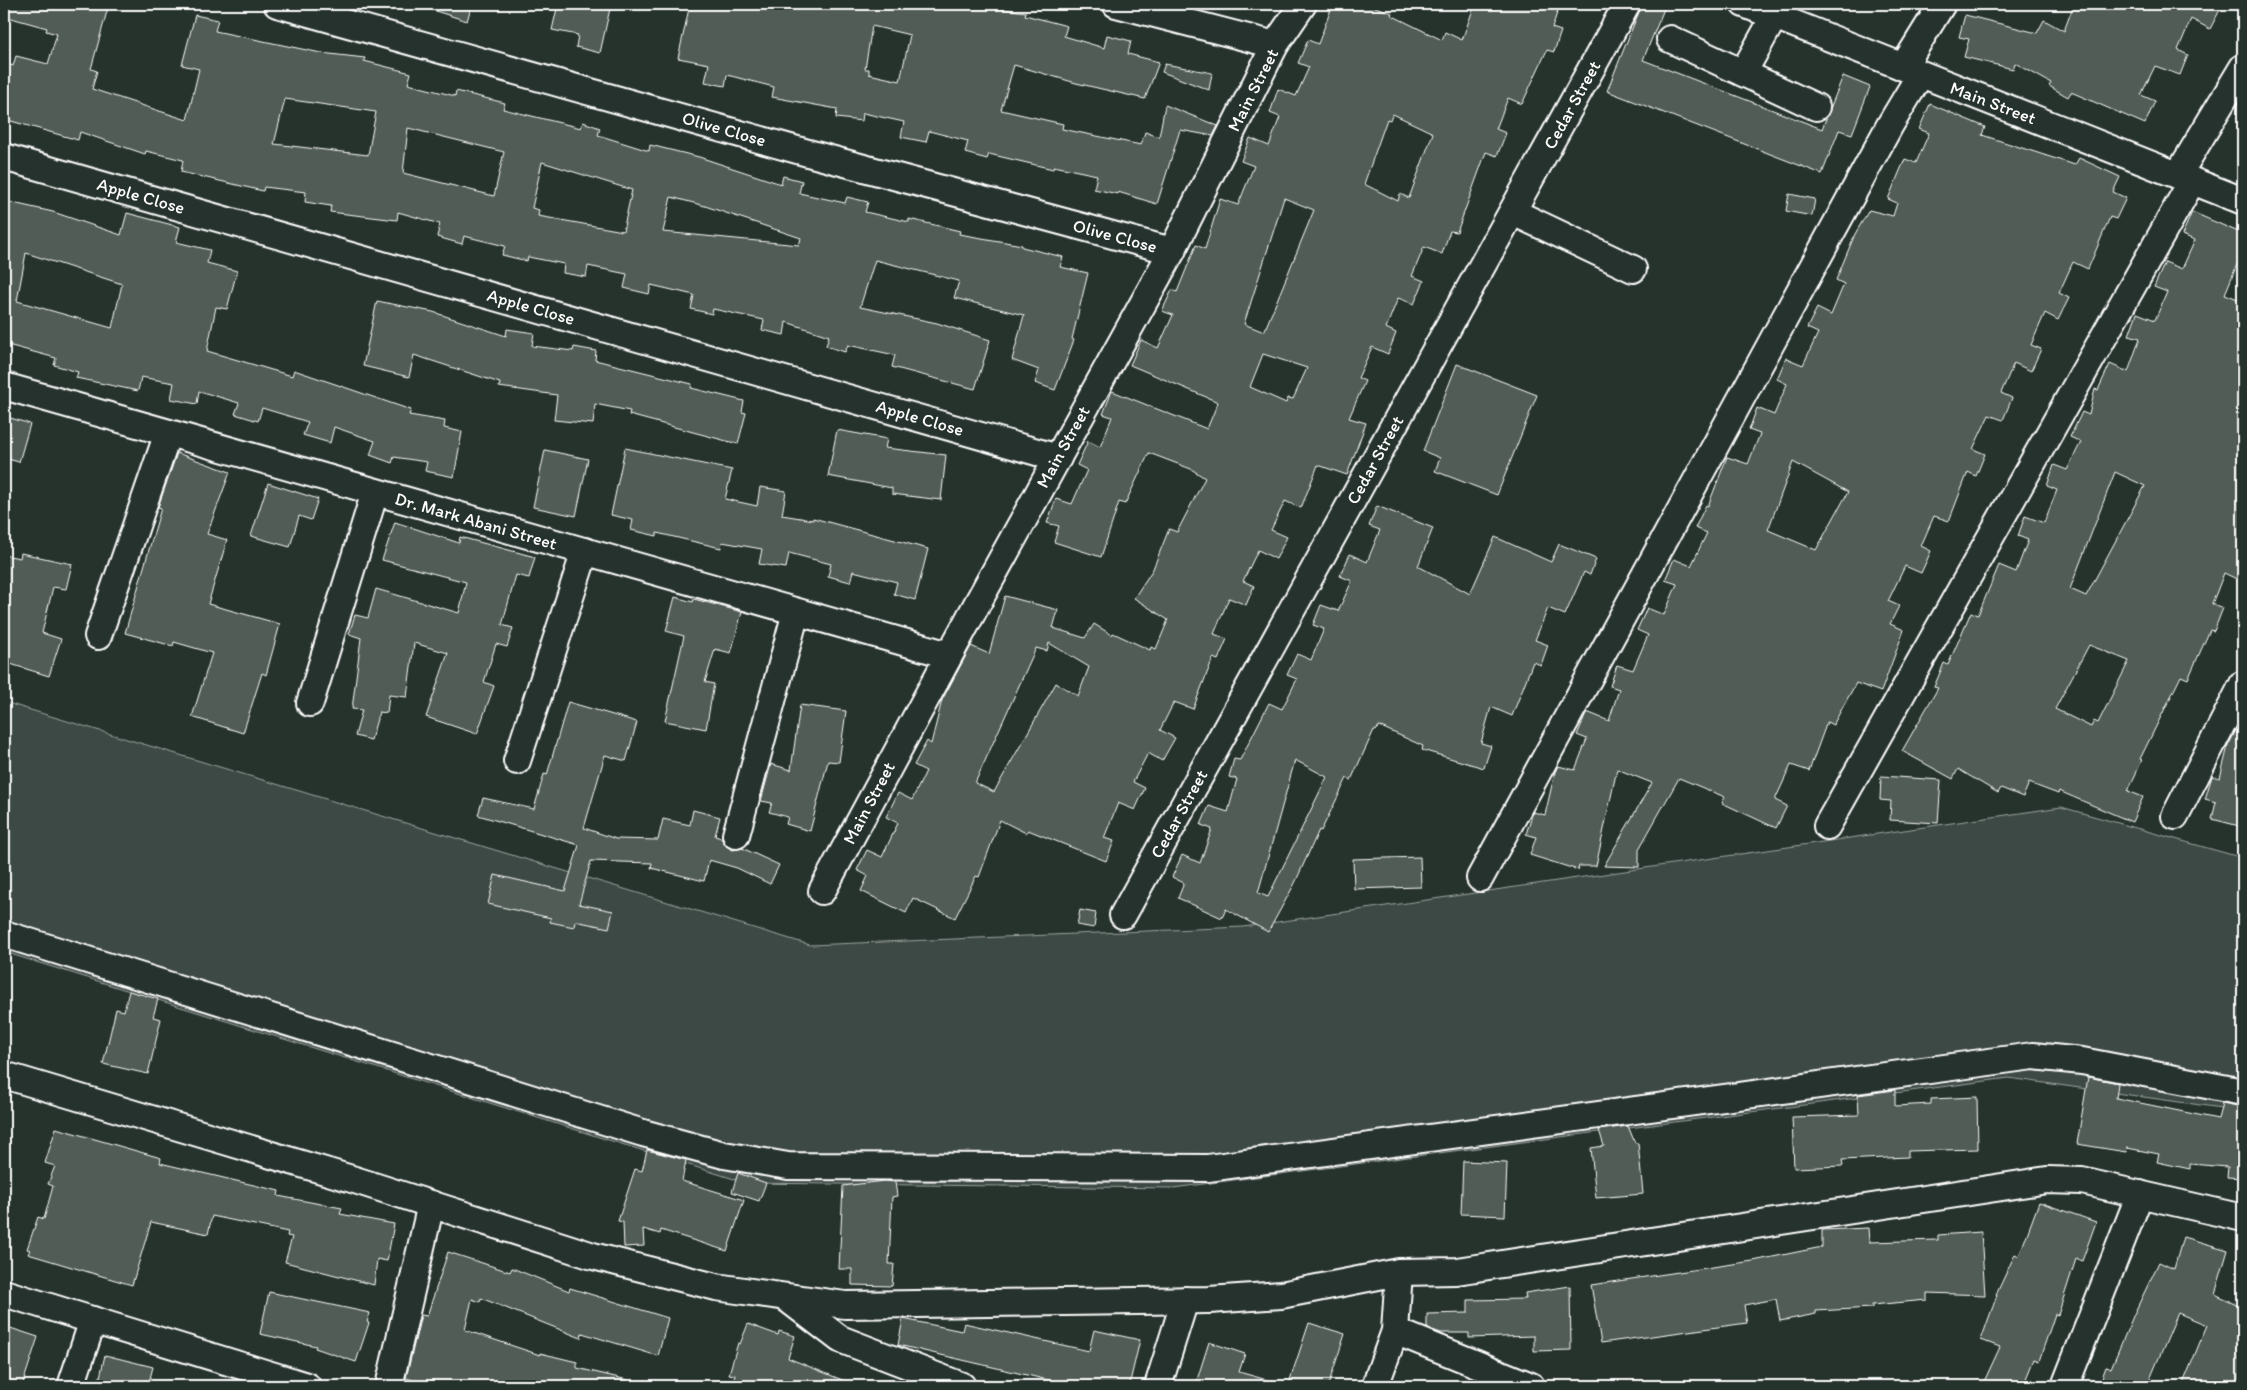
<svg xmlns="http://www.w3.org/2000/svg" width="2247" height="1390" viewBox="0 0 2247 1390" font-family="Itim,sans-serif">
<style>
.green{fill:#3e4944;stroke:#9ea4a2}
.building{fill:#515c57;stroke:#fff;fill-rule:evenodd}
.lines{fill:none;stroke-linecap:round;stroke-linejoin:round}
.minor-casing{stroke:#fff;stroke-width:30}
.minor{stroke:#26332d;stroke-width:26}
.labels{text-anchor:middle;dominant-baseline:central;stroke-width:4.5;stroke-linejoin:round;paint-order:stroke}
.street-label{font-size:18px;fill:#fff;stroke:#26332d}
</style>
<rect width="100%" height="100%" fill="#26332d"/>
<filter id="ink" filterUnits="userSpaceOnUse"><feTurbulence type="fractalNoise" baseFrequency=".02" numOctaves="2"/><feDisplacementMap in="SourceGraphic" scale="10" xChannelSelector="R" yChannelSelector="G"/><feConvolveMatrix kernelMatrix="1 2 1 2 8 2 1 2 1" color-interpolation-filters="sRGB"/></filter>
<g filter="url(#ink)">
<!-- green -->
<polygon class="green" points="4,702 810,945 1243,927 2061,807 2243,858 2243,1111 2009,1078 1173,1188 747,1183 4,952"/>
<!-- building -->
<g class="building">
<path d="M 4,4 L 109,4 L 91,69 L 97,71 L 92,89 L 187,120 L 199,69 L 182,65 L 195,15 L 218,20 L 215,31 L 321,53 L 365,58 L 364,61 L 411,73 L 408,84 L 455,96 L 456,91 L 505,103 L 503,109 L 581,128 L 583,122 L 600,128 L 598,135 L 649,151 L 650,145 L 699,157 L 781,184 L 783,176 L 802,181 L 799,193 L 845,203 L 847,197 L 868,202 L 865,212 L 909,222 L 909,219 L 960,231 L 959,234 L 1022,245 L 1022,247 L 1063,257 L 1060,267 L 1088,273 L 1072,339 L 1074,340 L 1055,390 L 1035,383 L 1039,370 L 1012,360 L 1024,315 L 954,298 L 959,281 L 875,260 L 860,307 L 937,323 L 990,340 L 975,389 L 892,367 L 895,355 L 848,345 L 845,352 L 826,346 L 829,336 L 786,322 L 784,335 L 762,330 L 764,320 L 713,309 L 712,314 L 691,309 L 694,295 L 651,285 L 649,294 L 624,288 L 627,274 L 588,266 L 586,277 L 563,273 L 564,264 L 528,257 L 527,261 L 502,255 L 505,246 L 464,236 L 462,244 L 437,237 L 440,224 L 398,212 L 397,220 L 330,212 L 331,206 L 305,202 L 306,192 L 264,187 L 263,191 L 181,172 L 183,160 L 146,151 L 145,154 L 80,132 L 78,140 L 4,119 L 4,63 L 13,66 L 16,56 L 48,64 L 57,34 L 46,31 L 47,28 L 4,16 ZM 285,99 L 376,112 L 368,155 L 274,144 ZM 408,128 L 504,152 L 494,196 L 403,173 ZM 542,162 L 632,190 L 623,231 L 538,216 L 539,210 L 532,208 ZM 671,197 L 705,206 L 801,238 L 799,245 L 663,232 Z"/>
<polygon points="424,4 472,4 467,21 423,7"/>
<polygon points="558,4 611,4 600,53 576,47 578,35 552,30"/>
<path d="M 690,4 L 965,4 L 1026,12 L 1025,15 L 1067,26 L 1064,36 L 1104,48 L 1107,35 L 1131,41 L 1128,54 L 1159,62 L 1145,99 L 1076,83 L 1014,65 L 1001,110 L 1063,124 L 1062,129 L 1141,145 L 1145,132 L 1159,137 L 1165,105 L 1218,126 L 1213,136 L 1180,130 L 1157,204 L 1118,192 L 1118,194 L 1094,189 L 1097,175 L 1054,166 L 1053,169 L 989,154 L 987,159 L 965,153 L 968,141 L 929,131 L 926,142 L 901,137 L 904,122 L 863,113 L 862,121 L 836,118 L 837,109 L 772,97 L 774,87 L 727,75 L 725,86 L 705,82 L 709,64 L 678,58 ZM 872,26 L 910,35 L 900,81 L 869,74 L 869,69 L 865,69 Z"/>
<path d="M 1333,4 L 1367,4 L 1392,13 L 1391,15 L 1442,40 L 1445,32 L 1462,40 L 1475,4 L 1560,4 L 1552,28 L 1561,31 L 1554,52 L 1547,50 L 1522,104 L 1508,98 L 1496,129 L 1506,133 L 1497,156 L 1486,152 L 1457,232 L 1450,231 L 1442,254 L 1424,247 L 1412,276 L 1424,281 L 1414,304 L 1398,298 L 1386,328 L 1396,333 L 1388,354 L 1372,347 L 1358,378 L 1365,381 L 1349,418 L 1366,423 L 1347,475 L 1318,465 L 1301,508 L 1285,501 L 1271,530 L 1287,537 L 1276,559 L 1258,550 L 1243,581 L 1254,586 L 1246,605 L 1229,598 L 1214,634 L 1227,639 L 1218,660 L 1213,658 L 1193,709 L 1174,702 L 1160,730 L 1175,738 L 1162,761 L 1148,753 L 1133,782 L 1145,788 L 1135,810 L 1118,803 L 1104,838 L 1114,841 L 1106,861 L 1028,830 L 1026,833 L 1000,820 L 979,877 L 976,876 L 955,918 L 913,898 L 906,913 L 861,891 L 868,876 L 857,870 L 867,850 L 882,857 L 898,823 L 886,817 L 898,793 L 912,800 L 926,771 L 914,765 L 927,741 L 931,744 L 942,700 L 971,646 L 989,654 L 1005,596 L 1058,610 L 1053,628 L 1085,638 L 1094,624 L 1112,635 L 1113,633 L 1150,650 L 1151,647 L 1156,649 L 1168,620 L 1134,598 L 1153,569 L 1169,529 L 1177,532 L 1205,478 L 1191,469 L 1149,453 L 1125,504 L 1119,502 L 1101,557 L 1054,542 L 1059,526 L 1047,523 L 1056,499 L 1072,504 L 1087,470 L 1077,465 L 1088,441 L 1100,447 L 1112,417 L 1103,414 L 1112,391 L 1207,429 L 1218,402 L 1130,365 L 1141,340 L 1158,348 L 1173,315 L 1162,311 L 1172,290 L 1177,292 L 1196,245 L 1205,249 L 1220,199 L 1238,205 L 1254,166 L 1241,161 L 1250,138 L 1269,146 L 1280,117 L 1270,113 L 1278,89 L 1296,96 L 1309,67 L 1298,63 L 1308,40 L 1318,44 ZM 1393,114 L 1433,133 L 1409,198 L 1400,194 L 1398,201 L 1364,184 L 1387,119 L 1390,120 ZM 1284,198 L 1314,210 L 1264,332 L 1244,324 ZM 1263,354 L 1307,368 L 1293,399 L 1288,398 L 1286,403 L 1250,387 ZM 1049,643 L 1089,667 L 1078,696 L 1056,683 L 994,792 L 975,783 L 1036,648 L 1047,651 Z"/>
<polygon points="1642,4 1666,4 1643,60 1822,129 1843,76 1870,87 1852,134 1839,130 1822,174 1607,91"/>
<polygon points="2074,4 2223,4 2210,29 2191,19 2178,50 2188,55 2180,75 2155,66 2141,95 2155,101 2145,124 2071,92 2068,97 2049,86 2051,83 2015,63 2013,69 1964,57 1969,39 1959,37 1965,15 2037,33 2044,20 2064,31"/>
<polygon points="1165,64 1212,73 1209,90 1162,72"/>
<path d="M 1930,104 L 1985,127 L 1982,135 L 2075,165 L 2079,158 L 2120,177 L 2113,192 L 2126,198 L 2116,219 L 2110,217 L 2088,269 L 2073,262 L 2059,293 L 2069,298 L 2058,320 L 2045,313 L 2031,345 L 2041,349 L 2031,371 L 2014,363 L 2001,393 L 2012,398 L 2003,420 L 1989,415 L 1973,449 L 1985,454 L 1976,476 L 1968,472 L 1949,521 L 1934,516 L 1921,546 L 1931,551 L 1921,573 L 1905,566 L 1888,601 L 1899,606 L 1890,624 L 1904,630 L 1881,692 L 1856,683 L 1833,725 L 1827,722 L 1809,771 L 1791,765 L 1775,800 L 1787,806 L 1776,828 L 1722,803 L 1725,797 L 1679,778 L 1639,849 L 1639,867 L 1604,866 L 1652,783 L 1617,769 L 1596,866 L 1579,866 L 1578,870 L 1530,855 L 1536,837 L 1526,834 L 1533,812 L 1545,815 L 1555,772 L 1558,766 L 1575,770 L 1587,739 L 1577,735 L 1587,712 L 1609,721 L 1619,689 L 1610,686 L 1617,665 L 1633,670 L 1648,635 L 1637,630 L 1647,608 L 1664,615 L 1677,584 L 1665,580 L 1674,559 L 1691,566 L 1707,533 L 1695,528 L 1706,505 L 1708,506 L 1727,457 L 1748,464 L 1760,434 L 1749,430 L 1757,408 L 1774,415 L 1787,384 L 1777,379 L 1786,358 L 1803,365 L 1818,333 L 1807,328 L 1817,308 L 1831,315 L 1844,284 L 1836,280 L 1855,234 L 1869,210 L 1893,216 L 1897,203 L 1888,199 L 1905,159 L 1916,163 L 1929,133 L 1919,129 ZM 1793,462 L 1848,492 L 1816,550 L 1768,530 Z"/>
<polygon points="1789,194 1815,199 1812,216 1786,211"/>
<path d="M 4,201 L 53,212 L 121,235 L 127,213 L 180,227 L 176,242 L 210,250 L 207,263 L 237,271 L 227,309 L 216,307 L 207,351 L 292,376 L 294,370 L 411,410 L 409,415 L 445,421 L 444,428 L 462,432 L 454,477 L 425,471 L 427,462 L 394,457 L 392,463 L 370,455 L 375,441 L 334,427 L 330,443 L 303,435 L 308,422 L 262,408 L 258,421 L 235,414 L 239,403 L 199,391 L 197,404 L 171,399 L 174,383 L 141,377 L 138,391 L 76,378 L 78,372 L 54,365 L 56,358 L 4,344 ZM 26,253 L 122,284 L 112,328 L 17,301 Z"/>
<path d="M 2192,212 L 2243,234 L 2243,250 L 2225,294 L 2243,301 L 2243,582 L 2224,573 L 2212,604 L 2223,608 L 2214,631 L 2210,630 L 2188,679 L 2181,676 L 2140,759 L 2142,760 L 2128,791 L 2143,797 L 2132,822 L 2059,791 L 2058,794 L 2029,783 L 2023,797 L 2001,788 L 1998,793 L 1958,769 L 1953,779 L 1902,751 L 1938,688 L 1934,687 L 1944,663 L 1948,665 L 1971,612 L 1978,615 L 1999,565 L 2016,572 L 2028,540 L 2018,536 L 2025,516 L 2044,523 L 2057,490 L 2047,486 L 2054,465 L 2067,470 L 2081,442 L 2070,437 L 2082,412 L 2089,415 L 2095,389 L 2098,390 L 2110,364 L 2128,372 L 2140,338 L 2129,335 L 2137,313 L 2155,320 L 2167,292 L 2154,287 L 2165,262 L 2182,269 L 2195,240 L 2182,235 ZM 2115,472 L 2145,486 L 2086,596 L 2070,589 ZM 2089,645 L 2129,661 L 2098,723 L 2094,721 L 2091,727 L 2055,709 Z"/>
<polygon points="377,301 433,312 506,336 507,329 534,333 532,346 573,351 574,347 596,351 595,360 692,384 691,388 744,401 742,412 746,413 738,444 629,415 630,411 595,404 593,424 554,420 557,395 499,387 500,383 414,355 409,377 363,366"/>
<polygon points="1457,364 1537,395 1497,495 1435,471 1440,458 1423,451"/>
<polygon points="4,416 30,424 19,462 4,458"/>
<polygon points="837,430 887,439 885,448 946,455 941,500 892,494 892,488 828,476"/>
<polygon points="625,448 732,470 725,499 757,506 760,487 786,491 782,515 813,520 813,518 928,549 915,600 894,594 897,582 853,571 850,582 828,576 831,564 789,553 786,568 759,564 762,549 722,542 721,548 657,533 657,536 631,530 633,520 611,515"/>
<polygon points="545,450 588,459 576,516 533,507"/>
<polygon points="177,453 230,472 207,534 227,540 208,604 280,624 266,675 262,673 243,733 192,717 212,653 174,642 173,646 125,633 161,508 158,507"/>
<polygon points="268,483 318,499 311,520 299,516 290,547 251,536"/>
<path d="M 1377,506 L 1433,528 L 1418,566 L 1470,594 L 1495,537 L 1551,562 L 1559,544 L 1596,559 L 1590,575 L 1584,572 L 1565,615 L 1548,608 L 1535,640 L 1548,645 L 1541,665 L 1533,662 L 1512,716 L 1491,707 L 1481,743 L 1491,746 L 1484,768 L 1422,750 L 1423,746 L 1379,726 L 1376,731 L 1374,730 L 1351,780 L 1347,778 L 1321,831 L 1319,830 L 1295,883 L 1268,932 L 1226,909 L 1222,918 L 1178,898 L 1184,883 L 1172,877 L 1182,855 L 1200,863 L 1212,829 L 1201,825 L 1209,806 L 1228,812 L 1237,779 L 1229,777 L 1234,759 L 1240,760 L 1269,703 L 1282,709 L 1297,679 L 1287,675 L 1297,654 L 1311,660 L 1324,629 L 1313,625 L 1321,605 L 1338,611 L 1352,581 L 1340,576 L 1350,554 L 1367,562 L 1380,530 L 1369,526 ZM 1295,760 L 1327,777 L 1268,897 L 1258,893 Z"/>
<polygon points="395,522 459,543 460,537 535,557 529,578 516,575 502,625 513,628 507,647 496,644 484,682 494,686 477,734 426,717 448,653 414,643 407,697 389,695 387,713 379,712 371,740 355,736 362,710 352,709 361,638 349,634 355,615 368,618 376,589 459,613 466,582 382,560"/>
<polygon points="21,553 72,564 66,589 53,587 42,633 61,639 49,676 4,662 4,555 20,558"/>
<polygon points="675,597 693,602 694,599 742,612 731,653 715,649 705,682 714,684 706,729 665,721 684,636 666,631"/>
<polygon points="568,702 637,722 626,761 605,755 584,828 616,839 658,840 663,819 690,825 693,810 720,817 715,836 721,838 726,846 733,850 742,848 779,865 770,884 737,868 709,860 704,881 651,868 652,863 591,861 579,904 613,911 609,928 575,921 574,927 550,922 551,918 488,904 495,875 565,891 579,845 478,815 483,798 534,809 544,774 547,775"/>
<polygon points="800,705 846,711 839,762 828,761 810,831 786,824 788,817 769,812 772,803 761,801 771,764 791,770"/>
<polygon points="2243,716 2243,827 2212,819 2216,802 2205,799 2212,776 2220,778 2228,746"/>
<polygon points="1881,776 1941,780 1938,823 1890,820 1891,801 1880,800"/>
<polygon points="1420,857 1421,887 1354,889 1353,859"/>
<polygon points="1080,910 1096,913 1094,928 1077,925"/>
<polygon points="129,991 158,999 153,1017 161,1019 148,1074 103,1064 116,1009 124,1011"/>
<polygon points="2088,1077 2118,1083 2116,1098 2218,1119 2222,1103 2243,1107 2243,1178 2227,1177 2228,1167 2190,1164 2190,1169 2157,1162 2159,1154 2127,1148 2126,1152 2077,1144"/>
<polygon points="1895,1090 1895,1106 1931,1104 1931,1099 1977,1097 1978,1149 1908,1151 1908,1157 1842,1160 1843,1166 1794,1168 1792,1117 1859,1115 1858,1095"/>
<polygon points="1628,1126 1635,1143 1638,1143 1643,1194 1596,1198 1591,1148 1604,1146 1599,1130"/>
<polygon points="56,1128 161,1158 160,1163 279,1191 278,1196 342,1208 340,1214 394,1224 387,1261 377,1259 374,1285 285,1262 292,1237 287,1236 288,1232 212,1216 208,1234 151,1222 132,1285 28,1254 30,1250 27,1249 38,1217 44,1219 53,1186 48,1184 55,1166 45,1163"/>
<polygon points="647,1150 686,1160 682,1181 744,1200 727,1251 661,1230 660,1234 643,1229 644,1246 624,1247 623,1222 618,1221 635,1169 642,1171"/>
<polygon points="1463,1161 1507,1163 1505,1216 1461,1214"/>
<polygon points="738,1173 766,1183 759,1201 732,1192"/>
<polygon points="884,1181 895,1182 897,1196 892,1197 889,1264 894,1264 892,1286 852,1285 852,1269 839,1269 843,1186"/>
<polygon points="2039,1202 2096,1222 2082,1261 2076,1259 2058,1315 2055,1314 2039,1361 2034,1359 2023,1386 1982,1386 2000,1347 1981,1340 1997,1295 1996,1295 2015,1254 2019,1256"/>
<polygon points="1868,1228 1869,1242 1938,1240 1938,1235 1981,1232 1985,1295 1927,1293 1927,1300 1872,1305 1872,1308 1816,1311 1816,1314 1780,1321 1776,1299 1744,1305 1747,1323 1601,1343 1591,1285 1753,1261 1822,1247 1822,1230"/>
<polygon points="2183,1237 2228,1250 2215,1294 2243,1307 2243,1386 2182,1386 2207,1325 2178,1313 2147,1386 2099,1386 2106,1367 2111,1368 2134,1314 2159,1262 2174,1269"/>
<polygon points="448,1252 510,1272 512,1268 569,1291 570,1288 668,1318 658,1356 582,1333 581,1338 481,1298 480,1302 472,1299 465,1330 540,1355 540,1353 577,1362 577,1368 628,1380 627,1386 435,1386 406,1378 421,1315 427,1316"/>
<polygon points="1570,1286 1571,1350 1534,1351 1534,1336 1469,1338 1469,1333 1441,1333 1427,1328 1427,1314 1468,1313 1468,1300 1526,1299 1525,1293"/>
<polygon points="269,1292 370,1313 367,1322 369,1323 356,1362 315,1348 316,1346 260,1334"/>
<polygon points="903,1319 962,1331 964,1323 1089,1351 1094,1330 1140,1340 1129,1386 1074,1386 898,1345"/>
<polygon points="1309,1323 1345,1334 1328,1386 1288,1386"/>
<polygon points="748,1324 778,1335 779,1331 795,1336 788,1358 857,1386 732,1386 735,1375 729,1374 738,1343 740,1344"/>
<polygon points="4,1326 38,1337 22,1386 4,1386"/>
<polygon points="1209,1342 1245,1354 1239,1372 1274,1382 1273,1386 1205,1386 1196,1383"/>
<polygon points="105,1355 153,1367 148,1386 98,1386"/>
</g>
<g class="lines">
<!-- minor casing -->
<g class="minor-casing">
<g id="minor">
<polyline points="277,4 808,153 1172,251"/>
<polyline points="1116,4 1275,45"/>
<polyline points="1744,4 2243,201"/>
<polyline points="1670,39 1816,107"/>
<polyline points="1903,67 1942,4"/>
<polyline points="1743,73 1774,17"/>
<polyline points="4,157 1058,458"/>
<polyline points="2178,175 2243,67"/>
<polyline points="1513,212 1633,269"/>
<polyline points="4,386 949,655"/>
<polyline points="98,636 168,433"/>
<polyline points="310,703 375,492"/>
<polyline points="517,761 585,551"/>
<polyline points="2175,816 2243,684"/>
<polyline points="1827,826 2192,181"/>
<polyline points="736,835 796,612"/>
<polyline points="1480,878 1890,125 1920,75"/>
<polyline points="822,891 977,604 1172,251 1275,45 1303,4"/>
<polyline points="1123,915 1627,4"/>
<polyline points="4,934 643,1133 724,1155 788,1166 1208,1168 2033,1056 2082,1061 2243,1092"/>
<polyline points="4,1075 355,1180 593,1256 716,1287 845,1305 1209,1300 1281,1295 1399,1272 1457,1271 2047,1180 2082,1181 2243,1218"/>
<polyline points="4,1293 307,1386"/>
<polyline points="785,1297 840,1339 962,1386"/>
<polyline points="1395,1331 1531,1386"/>
<polyline points="71,1386 93,1320"/>
<polyline points="389,1386 431,1204"/>
<polyline points="1158,1386 1185,1300"/>
<polyline points="1375,1386 1395,1331 1399,1272"/>
<polyline points="2065,1386 2140,1194"/>
</g>
</g>
<!-- minor -->
<use href="#minor" class="minor"/>
</g>
</g>
<g class="labels">
<!-- street labels -->
<g class="street-label">
<text transform="translate(1253 90) rotate(-63)">Main Street</text>
<text transform="translate(1993 103) rotate(21)">Main Street</text>
<text transform="translate(1572 105) rotate(-61)">Cedar Street</text>
<text transform="translate(724 129) rotate(16)">Olive Close</text>
<text transform="translate(141 196) rotate(16)">Apple Close</text>
<text transform="translate(1115 236) rotate(15)">Olive Close</text>
<text transform="translate(531 307) rotate(16)">Apple Close</text>
<text transform="translate(920 418) rotate(16)">Apple Close</text>
<text transform="translate(1063 447) rotate(-61)">Main Street</text>
<text transform="translate(1375 460) rotate(-61)">Cedar Street</text>
<text transform="translate(476 521) rotate(16)">Dr. Mark Abani Street</text>
<text transform="translate(869 803) rotate(-62)">Main Street</text>
<text transform="translate(1179 814) rotate(-61)">Cedar Street</text>
</g>
</g>
<!-- margin -->
<rect width="2247" height="1390" fill="none" stroke="#26332d" stroke-width="20"/>
<rect x="10" y="10" width="2227" height="1370" fill="none" stroke="#fff" stroke-width="2" filter="url(#ink)"/>
</svg>
